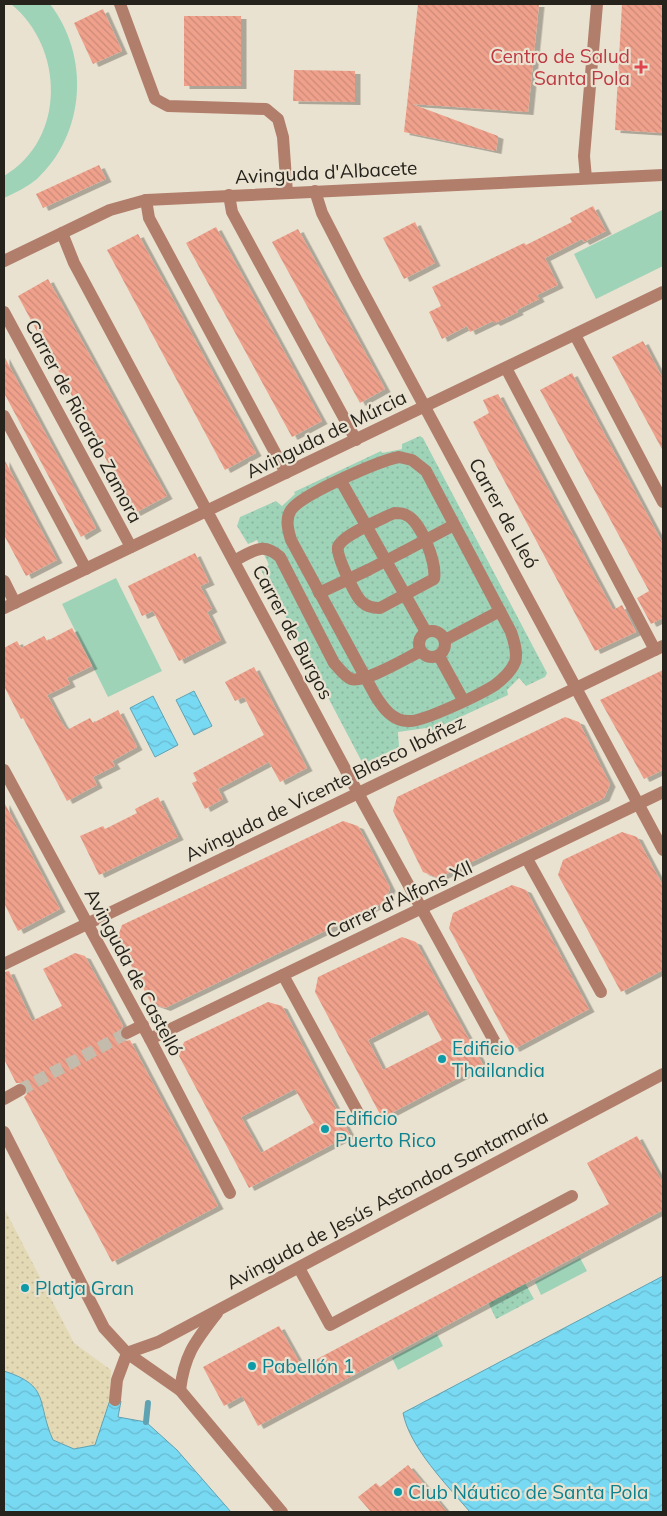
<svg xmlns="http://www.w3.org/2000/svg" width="667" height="1516" viewBox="0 0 667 1516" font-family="Mulish,sans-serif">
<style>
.grass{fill:url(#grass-dots)}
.sand{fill:url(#sand-dots)}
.garden{fill:#9ed3b8}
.water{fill:url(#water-waves);stroke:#5fa2b2}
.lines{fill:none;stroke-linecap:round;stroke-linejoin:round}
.stream{stroke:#5fa2b2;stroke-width:6}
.building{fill:url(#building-back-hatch);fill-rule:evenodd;filter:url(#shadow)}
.minor-tunnel{stroke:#c3bcac;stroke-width:12;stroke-dasharray:12 6;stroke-linecap:butt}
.minor{stroke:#b27e6c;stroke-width:12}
.minor-bridge{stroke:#b27e6c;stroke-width:12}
.health-dot{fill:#e0444e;stroke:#eae2d0;stroke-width:2}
.culture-dot{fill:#0f9aa8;stroke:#eae2d0;stroke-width:2}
.labels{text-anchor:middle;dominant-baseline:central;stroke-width:4.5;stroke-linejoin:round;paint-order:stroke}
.health-label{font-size:19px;fill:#be3a42;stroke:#eae2d0;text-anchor:end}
.street-label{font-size:19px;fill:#25231c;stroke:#eae2d0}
.culture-label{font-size:19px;fill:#0d838f;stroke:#eae2d0;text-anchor:start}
</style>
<defs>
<pattern id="grass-dots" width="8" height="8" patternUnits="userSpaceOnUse" patternTransform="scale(1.25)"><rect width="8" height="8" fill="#9ed3b8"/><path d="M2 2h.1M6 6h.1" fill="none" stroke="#88b59e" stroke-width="1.8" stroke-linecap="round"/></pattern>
<pattern id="sand-dots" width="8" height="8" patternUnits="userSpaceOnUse" patternTransform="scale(1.25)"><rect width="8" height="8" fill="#e3d9b4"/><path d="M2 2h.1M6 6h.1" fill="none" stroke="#c3ba9a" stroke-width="1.8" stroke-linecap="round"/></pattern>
<pattern id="water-waves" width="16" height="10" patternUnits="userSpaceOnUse" patternTransform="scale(1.25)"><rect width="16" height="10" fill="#78d9f3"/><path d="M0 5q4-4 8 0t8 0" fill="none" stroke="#68bad0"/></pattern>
<pattern id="building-back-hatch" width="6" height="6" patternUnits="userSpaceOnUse" patternTransform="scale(1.25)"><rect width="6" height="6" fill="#efa18c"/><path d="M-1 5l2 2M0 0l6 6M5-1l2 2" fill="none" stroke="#cd8a78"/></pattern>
<filter id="shadow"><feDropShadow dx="5.5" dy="3" stdDeviation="0" flood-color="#0004"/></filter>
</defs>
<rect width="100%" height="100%" fill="#eae2d0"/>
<!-- grass -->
<g class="grass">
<polygon points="420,436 423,438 547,673 545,677 526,686 519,678 507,690 508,695 428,732 426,728 398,732 399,747 363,764 261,570 269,565 257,540 248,544 237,526 240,517 276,501 282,506 295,494 294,492 381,451 382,453 402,449 402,444"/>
<polygon points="525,1283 534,1299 496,1319 488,1302"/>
</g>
<!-- sand -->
<path class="sand" d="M 4,1208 L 74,1343 L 111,1370 L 110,1400 L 95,1445 L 74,1449 L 53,1440 C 36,1403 51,1386 4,1371 Z"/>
<!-- garden -->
<g class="garden">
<path d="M 11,4 L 50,4 C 90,56 86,133 37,179 C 27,187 15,193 4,198 L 4,176 C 67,139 64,47 11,4 Z"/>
<polygon points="662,210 663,266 596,299 574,254"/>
<polygon points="116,578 162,671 108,697 62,604"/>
<polygon points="580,1258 587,1271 541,1295 535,1282"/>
<polygon points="437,1334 443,1346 398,1370 392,1358"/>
</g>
<!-- water -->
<g class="water">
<polygon points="194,691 212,726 194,735 176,700"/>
<polygon points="153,696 178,745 155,757 130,708"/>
<path d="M 663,1276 L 663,1512 L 470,1512 C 447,1485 410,1448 403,1413 Z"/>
<path d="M 4,1371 C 51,1386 36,1402 53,1440 L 74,1449 L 95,1445 L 110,1400 L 121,1401 L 118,1417 L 146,1422 L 177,1450 L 231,1512 L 4,1512 Z"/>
</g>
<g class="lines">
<!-- stream -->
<polyline class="stream" points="146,1422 148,1403"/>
</g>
<!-- building -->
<g class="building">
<polygon points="418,4 539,4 528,112 412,104 498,136 496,151 404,132"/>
<polygon points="622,4 663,4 663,133 615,130"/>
<polygon points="103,9 122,51 93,64 74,23"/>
<rect x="184" y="16" width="57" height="70"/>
<polygon points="294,70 355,71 355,102 293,101"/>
<polygon points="99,165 106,179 43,208 36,194"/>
<polygon points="593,206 606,231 584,242 582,239 545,258 558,285 537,295 539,299 517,310 518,312 495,323 493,321 470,332 467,326 442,339 429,312 441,306 432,287 524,243 526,245 572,222 570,218"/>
<polygon points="415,222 435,263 404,279 383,238"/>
<polygon points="216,227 322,421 292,437 186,243"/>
<polygon points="298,229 385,389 360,403 272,242"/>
<polygon points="138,234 256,453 225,470 107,250"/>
<polygon points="48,279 167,496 135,513 18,296"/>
<polygon points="643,341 663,379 663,451 612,357"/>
<polygon points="4,356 96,528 81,537 4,393"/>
<polygon points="572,373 663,544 663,618 651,624 637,598 649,591 540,390"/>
<polygon points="498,394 613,610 622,605 636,632 595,651 473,422 489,413 483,400"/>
<polygon points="4,459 57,560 26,576 4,535"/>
<polygon points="195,553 209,582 200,586 212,609 207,612 221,640 179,661 153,611 142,616 128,586"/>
<polygon points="72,628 92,666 67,678 70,684 47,695 62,723 67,730 90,718 93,723 118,710 137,747 112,761 115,766 93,777 97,785 67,801 23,718 21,719 4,686 4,648 17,641 21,648 44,636 47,641"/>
<polygon points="254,667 307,768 280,782 269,762 218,789 223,799 205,809 192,783 197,781 193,773 264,735 244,697 235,701 225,682"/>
<polygon points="663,670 663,770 644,779 600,700"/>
<polygon points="565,717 579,722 610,784 604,798 438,878 423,872 393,811 397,797"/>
<polygon points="158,797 178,837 99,875 80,836 103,826 105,829 137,813 135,809"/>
<polygon points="4,802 60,909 18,931 4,903"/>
<polygon points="343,821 358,826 373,854 390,888 385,902 165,1008 151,1003 117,939 122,925"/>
<polygon points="622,832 637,837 663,886 663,970 621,992 558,875 563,860"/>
<polygon points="512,885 526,890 589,1009 514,1049 449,928 453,913"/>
<path d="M 402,937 L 416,942 L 483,1065 L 382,1118 L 315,992 L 318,977 ZM 426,1010 L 442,1040 L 383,1070 L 368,1040 Z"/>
<polygon points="75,953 85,956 123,1026 119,1032 120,1037 126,1041 130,1040 218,1206 112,1262 24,1097 27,1094 27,1086 24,1083 16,1083 4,1059 4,972 9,971 32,1021 62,1006 43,969"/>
<path d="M 268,1002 L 282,1006 L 350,1135 L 249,1188 L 179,1056 L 184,1042 ZM 295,1089 L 314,1123 L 261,1153 L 241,1117 Z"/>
<polygon points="637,1136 663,1183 663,1210 258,1426 242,1396 224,1406 203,1367 279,1326 302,1367 609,1204 587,1163"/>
<polygon points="408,1465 447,1512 371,1512 358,1497 376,1483 380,1487"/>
</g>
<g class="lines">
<!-- minor-tunnel -->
<polyline class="minor-tunnel" points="20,1090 127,1033"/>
<!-- minor -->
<g class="minor">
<polyline points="120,4 155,99 168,106 266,109 278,119 283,137 287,193"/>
<polyline points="586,178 584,156 597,4"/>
<polyline points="315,191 322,213 356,279 663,850"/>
<polyline points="229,195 232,212 356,440"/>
<polyline points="146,200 149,218 286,473"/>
<polyline points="62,233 74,263 358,793 497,1046"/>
<polyline points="4,261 110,210 146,200 663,175"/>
<polyline points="4,312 131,547"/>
<polyline points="575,335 663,502"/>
<polyline points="506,368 655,650"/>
<polyline points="4,416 86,569"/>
<path d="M 399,457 L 412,460 L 426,471 L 511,632 C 514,641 518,653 515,662 C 511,672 503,679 495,685 C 481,694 425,721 410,721 C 393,722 383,708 375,695 L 291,540 C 288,530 285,519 291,510 C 302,494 379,461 399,457 Z"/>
<polyline points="341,481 426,632"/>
<path d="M 394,513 C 397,513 403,513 406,515 C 421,521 437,563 434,579 L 380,608 C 373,608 367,607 362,602 C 355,596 336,555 338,547 C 342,535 382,519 394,513 Z"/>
<polyline points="403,552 454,525"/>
<path d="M 234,561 C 252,552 262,541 280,557 L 334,663 C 339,668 344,676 351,679 C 366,683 406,658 421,651"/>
<polyline points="4,581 15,603"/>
<polyline points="319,593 368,570"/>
<polyline points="4,608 663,292"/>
<circle cx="432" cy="644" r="13"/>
<polyline points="445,640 500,611"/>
<polyline points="439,656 463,700"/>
<polyline points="4,770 150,1039 230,1193"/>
<polyline points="527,859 601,992"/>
<polyline points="4,964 663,646"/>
<polyline points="283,975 362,1120"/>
<polyline points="127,1033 143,1025"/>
<polyline points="150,1039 663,792"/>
<polyline points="4,1099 20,1090"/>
<polyline points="4,1132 104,1328 127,1353 180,1390 282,1512"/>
<polyline points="299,1268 330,1325 572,1196"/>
<polyline points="127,1353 158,1342 663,1074"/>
<path d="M 180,1390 C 185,1353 195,1342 217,1313"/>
<polyline points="115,1400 117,1380 127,1353"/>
</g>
<!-- minor-bridge -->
<polyline class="minor-bridge" points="368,570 403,552"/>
</g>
<!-- markers -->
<path class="health-dot" d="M638.5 59.5h5v5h5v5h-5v5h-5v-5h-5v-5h5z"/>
<g class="culture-dot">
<circle cx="442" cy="1059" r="5"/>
<circle cx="325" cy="1129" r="5"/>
<circle cx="25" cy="1288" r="5"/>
<circle cx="252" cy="1366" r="5"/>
<circle cx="398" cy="1492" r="5"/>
</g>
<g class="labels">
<!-- health labels -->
<g class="health-label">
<text x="630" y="56">Centro de Salud<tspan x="630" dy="22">Santa Pola</tspan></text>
</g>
<!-- street labels -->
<g class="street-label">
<text transform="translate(326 172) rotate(-3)">Avinguda d'Albacete</text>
<text transform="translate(84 421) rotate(62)">Carrer de Ricardo Zamora</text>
<text transform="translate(326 434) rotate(-26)">Avinguda de Múrcia</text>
<text transform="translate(504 513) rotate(61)">Carrer de Lleó</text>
<text transform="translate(293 632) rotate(62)">Carrer de Burgos</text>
<text transform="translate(325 788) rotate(-26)">Avinguda de Vicente Blasco Ibáñez</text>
<text transform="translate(399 899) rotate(-25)">Carrer d'Alfons XII</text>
<text transform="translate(134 972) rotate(62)">Avinguda de Castelló</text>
<text transform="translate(387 1199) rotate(-28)">Avinguda de Jesús Astondoa Santamaría</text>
</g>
<!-- culture labels -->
<g class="culture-label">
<text x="452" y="1048">Edificio<tspan x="452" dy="22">Thailandia</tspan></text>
<text x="335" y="1118">Edificio<tspan x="335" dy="22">Puerto Rico</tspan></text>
<text x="35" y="1288">Platja Gran</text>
<text x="262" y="1366">Pabellón 1</text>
<text x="408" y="1492">Club Náutico de Santa Pola</text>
</g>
</g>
<!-- border -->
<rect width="667" height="1516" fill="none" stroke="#25231c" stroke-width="10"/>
</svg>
